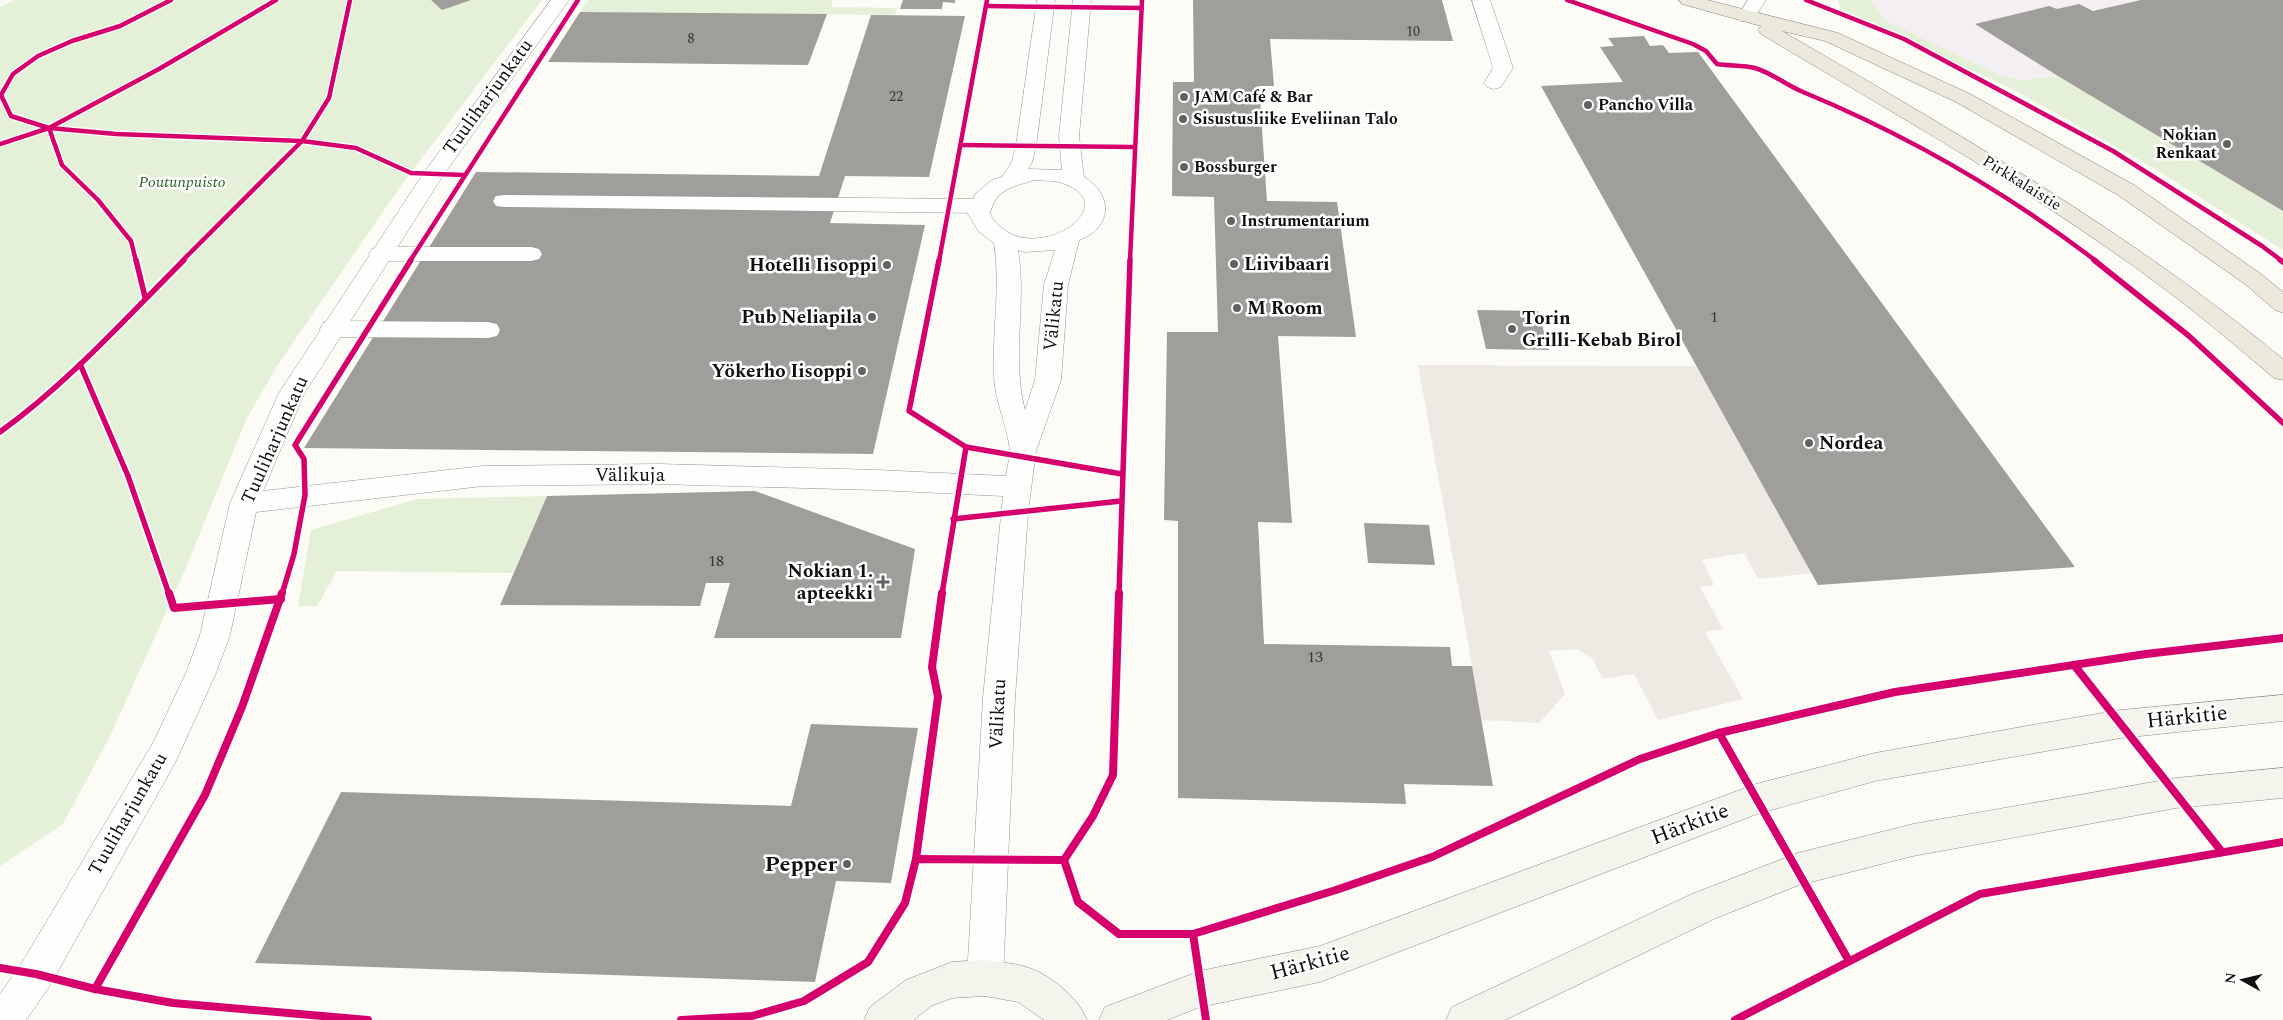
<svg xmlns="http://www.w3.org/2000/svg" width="2283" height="1020" viewBox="0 0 2283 1020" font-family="Spectral,serif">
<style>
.industrial{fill:#f4eff2}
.green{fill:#e5f0d8}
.plaza{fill:#eceae2}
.building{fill:#a09e9b}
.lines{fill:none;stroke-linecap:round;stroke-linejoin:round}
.service-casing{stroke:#969694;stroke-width:1}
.minor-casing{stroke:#969694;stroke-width:1}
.tertiary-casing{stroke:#969694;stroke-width:1}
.secondary-casing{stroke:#8d8c8a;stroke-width:1}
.primary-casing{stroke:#848381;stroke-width:1}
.service{fill:#fffefe;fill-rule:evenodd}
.minor{fill:#fffefe;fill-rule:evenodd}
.tertiary{fill:#fffefe;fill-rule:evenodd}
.secondary{fill:#f5f4ec;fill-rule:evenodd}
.primary{fill:#ebe8dc;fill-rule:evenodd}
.cycleway-far2-casing{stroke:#fff;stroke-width:7}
.cycleway-far1-casing{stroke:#fff;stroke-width:9}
.cycleway-casing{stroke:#fff;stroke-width:11}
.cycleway-far2{stroke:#d6006c;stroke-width:4.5}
.cycleway-far1{stroke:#d6006c;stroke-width:5.5}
.cycleway{stroke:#d6006c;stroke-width:8}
.poi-dot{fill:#636260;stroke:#fff;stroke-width:2}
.labels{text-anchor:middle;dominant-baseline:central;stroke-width:5;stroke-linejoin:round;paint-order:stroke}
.far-number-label{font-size:14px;fill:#343433}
.far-poi-label{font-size:16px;font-weight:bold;fill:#101010;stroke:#fff;text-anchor:start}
.far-park-label{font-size:16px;font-style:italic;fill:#2f6424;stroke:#fff}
.far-street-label{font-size:16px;fill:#101010;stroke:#fff}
.number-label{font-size:16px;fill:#343433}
.street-label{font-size:19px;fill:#101010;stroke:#fff}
.poi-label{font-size:19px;font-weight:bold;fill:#101010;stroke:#fff;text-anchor:start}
.near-street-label{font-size:22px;fill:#101010;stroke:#fff}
.near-poi-label{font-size:22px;font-weight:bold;fill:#101010;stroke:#fff;text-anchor:end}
</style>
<rect width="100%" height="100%" fill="#fcfbf6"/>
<!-- industrial -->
<polygon class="industrial" points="1871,0 2283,0 2283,211 2058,76 2023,80 1999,75 1885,20"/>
<!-- green -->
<g class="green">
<polygon points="15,0 542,0 402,184 277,366 246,420 182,577 110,736 63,824 0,866 0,7"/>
<polygon points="588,0 833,0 831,7 897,8 895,15 580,12"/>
<polygon points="1838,0 1871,0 1885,20 1999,75 2023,80 2058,76 2283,211 2283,250 2157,170 2014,90 1841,9"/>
<polygon points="547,496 514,573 337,571 317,606 298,606 311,530 417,499"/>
</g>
<!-- plaza -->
<polygon class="plaza" points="1418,365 1696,366 1812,573 1758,579 1744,553 1702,560 1714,585 1700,587 1723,629 1705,632 1743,699 1658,720 1634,674 1603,679 1592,658 1577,649 1549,651 1565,694 1539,723 1482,720"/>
<!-- building -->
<g class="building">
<polygon points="431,0 471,0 442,10"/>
<polygon points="903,0 955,0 955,3 943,2 942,9 900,9"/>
<polygon points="1193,0 1442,0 1453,41 1270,39 1274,86 1259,86 1267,201 1337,202 1356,337 1278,336 1292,523 1258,522 1264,644 1450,647 1452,666 1472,666 1493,786 1404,784 1406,804 1178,798 1178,521 1164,520 1167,332 1218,332 1214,197 1172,196 1173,82 1194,82"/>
<polygon points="2141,0 2283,0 2283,211 2058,76 1975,24 2049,6 2057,9 2079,4 2093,11"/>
<polygon points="580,12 705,13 827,14 808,65 548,62"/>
<polygon points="871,15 965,16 929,177 845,176 830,223 925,225 873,454 304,448 476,172 819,176"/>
<polygon points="1644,36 1650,46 1663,45 1669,53 1698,52 2075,567 1818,585 1541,86 1623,82 1600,47 1614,46 1608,38"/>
<polygon points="1477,310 1538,311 1549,350 1486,349"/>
<polygon points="755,491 915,549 901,638 714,638 730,583 706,583 700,606 500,605 547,496"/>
<polygon points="1364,523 1429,525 1435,565 1368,563"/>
<polygon points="811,724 918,728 891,883 836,881 815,982 255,963 341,792 791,806"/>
</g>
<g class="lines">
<!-- service casing -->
<g class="service-casing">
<g id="service">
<polygon points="1472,0 1490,0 1513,68 1501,87 1494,89 1487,87 1484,83 1493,68"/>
<polygon points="504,195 978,199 986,201 989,206 986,211 978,213 504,207 496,206 493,201 496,196"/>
<polygon points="380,247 531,247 539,249 542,254 539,259 531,261 380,261 372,259 369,254 372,249"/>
<polygon points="332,321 488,322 497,324 500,330 497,336 488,338 332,337 323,335 320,329 323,323"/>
</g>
</g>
<!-- minor casing -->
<g class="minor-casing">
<path id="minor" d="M 551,0 L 569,0 L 442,177 L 304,394 L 263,491 L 483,466 L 659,464 L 876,470 L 1006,476 C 1007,468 1010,458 1010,450 C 1007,424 994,400 994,374 C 992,330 1001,287 994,243 L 979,232 L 968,214 L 975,194 L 992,180 L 1002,177 L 1012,162 L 1016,146 L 1037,0 L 1055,0 L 1036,146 L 1032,162 L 1028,169 L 1062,170 L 1059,136 L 1073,0 L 1091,0 L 1079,136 L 1084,177 C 1114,195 1112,228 1079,240 L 1068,285 L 1061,380 L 1036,451 L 1028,512 L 1015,698 L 1003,978 L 998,991 L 985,996 L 972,991 L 967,978 L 983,698 L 1003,496 L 876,490 L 659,484 L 483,486 L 256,512 L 230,635 L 216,673 L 175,763 L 49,987 L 26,1020 L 0,1020 L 0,994 L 23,961 L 153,743 L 186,673 L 200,635 L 230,503 L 279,393 L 425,171 ZM 1034,180 C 1044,181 1056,180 1065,184 C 1128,208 1024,274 990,214 C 995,189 1013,187 1034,180 ZM 1018,250 L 1025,252 L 1055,250 L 1044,285 L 1035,380 L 1025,410 C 1011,357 1027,303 1018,250 Z"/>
</g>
<!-- tertiary casing -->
<g class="tertiary-casing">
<polygon id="tertiary" points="1748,0 1766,0 1752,21 1740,21 1737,17"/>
</g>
<!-- secondary casing -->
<g class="secondary-casing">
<g id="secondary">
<polygon points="2283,695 2283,721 2121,738 1875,781 1757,814 1320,982 1200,1007 1167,1020 1099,1020 1105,1007 1200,971 1320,946 1756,784 1875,753 2038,724 2121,710"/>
<polygon points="2283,768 2283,798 2176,808 1913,856 1799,885 1716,918 1505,1020 1446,1020 1452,1007 1692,894 1798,853 1913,824 2176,778"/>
<path d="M 985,960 C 998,962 1011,963 1023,966 C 1049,973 1077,996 1087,1020 L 1044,1020 L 1018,1002 L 985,996 L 952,998 L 931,1006 L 914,1020 L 864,1020 L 870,1007 L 906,980 L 952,962 Z"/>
</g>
</g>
<!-- primary casing -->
<g class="primary-casing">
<path id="primary" d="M 1679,0 L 1707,0 L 1838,33 L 1970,94 L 2134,185 L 2261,274 L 2283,292 L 2283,313 L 2275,310 L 2245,284 L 2118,195 L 1956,102 L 1825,41 L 1782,31 C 1955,132 2127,230 2283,359 L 2283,380 L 2274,378 C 2235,345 2195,311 2154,281 C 2029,189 1893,113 1761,34 L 1758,30 L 1761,26 L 1682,4 Z"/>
</g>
<!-- service -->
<use href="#service" class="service"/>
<!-- minor -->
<use href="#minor" class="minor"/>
<!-- tertiary -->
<use href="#tertiary" class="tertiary"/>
<!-- secondary -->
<use href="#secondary" class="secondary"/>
<!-- primary -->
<use href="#primary" class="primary"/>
<!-- cycleway-far2 casing -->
<g class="cycleway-far2-casing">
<g id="cycleway-far2">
<polyline points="171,0 120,26 72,41 38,56 13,74 1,95 11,116 49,128 116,134 302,141 356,148 411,173 464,175"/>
<path d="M 1567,0 L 1693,44 L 1706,51 L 1717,64 C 1730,66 1743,65 1755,68 C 1772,73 1786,85 1803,92 C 1907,135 2006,192 2096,261"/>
<polyline points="1806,0 1904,39 2113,151 2262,246 2282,261"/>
<polyline points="986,6 1142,8"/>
<polyline points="49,128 62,165 98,200 131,241 136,261"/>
<polyline points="0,144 49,128 159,69 276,0"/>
<polyline points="961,145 1134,147"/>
<polyline points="182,261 302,141 329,98 350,0"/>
<polyline points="410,261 578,0"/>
<polyline points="939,261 987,0"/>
<polyline points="1130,261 1142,0"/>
</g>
</g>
<!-- cycleway-far1 casing -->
<g class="cycleway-far1-casing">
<g id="cycleway-far1">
<polyline points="136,260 145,297"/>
<polyline points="939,260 909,411 966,447 942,594"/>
<polyline points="2094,260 2189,336 2283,423"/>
<polyline points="2280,260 2283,262"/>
<polyline points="80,364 128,476 169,594"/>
<path d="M 0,432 C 68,383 125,319 184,260"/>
<polyline points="966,447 1122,474"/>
<polyline points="953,519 1121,501"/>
<polyline points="282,594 294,554 305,495 304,459 295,445 411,260"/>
<polyline points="1119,594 1130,260"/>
</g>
</g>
<!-- cycleway casing -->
<g class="cycleway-casing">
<g id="cycleway">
<polyline points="169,593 174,608 281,599"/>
<polyline points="2074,665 2222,852"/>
<polyline points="1719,733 1849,961"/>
<polyline points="916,859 938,697 932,667 942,593"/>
<polyline points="1064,860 1093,816 1113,775 1119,593"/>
<polyline points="1193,934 1206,1020"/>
<polyline points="0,968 36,974 95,989 173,1003 368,1020"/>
<polyline points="95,989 205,795 242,707 282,593"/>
<polyline points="681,1020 752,1016 804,1001 868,962 905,903 916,859 1064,860 1078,902 1119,934 1193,934 1336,890 1432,857 1640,759 1719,733 1895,692 2146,654 2283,638"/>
<polyline points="1735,1020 1980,894 2283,842"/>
</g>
</g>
<!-- cycleway-far2 -->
<use href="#cycleway-far2" class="cycleway-far2"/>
<!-- cycleway-far1 -->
<use href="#cycleway-far1" class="cycleway-far1"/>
<!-- cycleway -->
<use href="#cycleway" class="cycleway"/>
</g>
<!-- markers -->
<g class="poi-dot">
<circle cx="1184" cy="97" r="5"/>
<circle cx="1588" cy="105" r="5"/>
<circle cx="1183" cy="119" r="5"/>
<circle cx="2227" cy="144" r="5"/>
<circle cx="1184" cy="167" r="5"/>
<circle cx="1231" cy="221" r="5"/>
<circle cx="1234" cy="264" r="5"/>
<circle cx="887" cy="265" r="5"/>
<circle cx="1237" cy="308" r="5"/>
<circle cx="872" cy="317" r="5"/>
<circle cx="1512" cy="329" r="5"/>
<circle cx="862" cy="371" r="5"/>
<circle cx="1809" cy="443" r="5"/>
<path d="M880.5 574.5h5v5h5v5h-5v5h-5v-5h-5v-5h5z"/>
<circle cx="847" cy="864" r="5"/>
</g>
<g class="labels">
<!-- far-number labels -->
<g class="far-number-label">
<text x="1413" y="31">10</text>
<text x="691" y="38">8</text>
<text x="896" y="96">22</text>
</g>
<!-- far-poi labels -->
<g class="far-poi-label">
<text x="1194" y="97">JAM Café &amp; Bar</text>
<text x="1598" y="105">Pancho Villa</text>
<text x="1193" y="119">Sisustusliike Eveliinan Talo</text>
<text x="2217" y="135" text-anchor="end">Nokian<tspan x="2217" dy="18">Renkaat</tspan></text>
<text x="1194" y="167">Bossburger</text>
<text x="1241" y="221">Instrumentarium</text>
</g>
<!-- far-park labels -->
<g class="far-park-label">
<text x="182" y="182">Poutunpuisto</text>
</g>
<!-- far-street labels -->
<g class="far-street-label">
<text transform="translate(2022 183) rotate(32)">Pirkkalaistie</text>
</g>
<!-- number labels -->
<g class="number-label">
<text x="1714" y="317">1</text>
<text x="716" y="561">18</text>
<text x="1315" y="657">13</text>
</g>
<!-- street labels -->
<g class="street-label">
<text transform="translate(488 97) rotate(-54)">Tuuliharjunkatu</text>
<text transform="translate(1054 316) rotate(-84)">Välikatu</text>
<text transform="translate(275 440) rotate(-66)">Tuuliharjunkatu</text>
<text x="630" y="475">Välikuja</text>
<text transform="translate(998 714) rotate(-87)">Välikatu</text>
<text transform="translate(128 814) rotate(-60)">Tuuliharjunkatu</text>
</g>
<!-- poi labels -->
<g class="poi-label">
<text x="1244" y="264">Liivibaari</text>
<text x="877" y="265" text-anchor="end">Hotelli Iisoppi</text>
<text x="1247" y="308">M Room</text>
<text x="862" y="317" text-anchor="end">Pub Neliapila</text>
<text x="1522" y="318">Torin<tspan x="1522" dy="22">Grilli-Kebab Birol</tspan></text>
<text x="852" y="371" text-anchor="end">Yökerho Iisoppi</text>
<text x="1819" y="443">Nordea</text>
<text x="873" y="571" text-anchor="end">Nokian 1.<tspan x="873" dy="22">apteekki</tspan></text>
</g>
<!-- near-street labels -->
<g class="near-street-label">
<text transform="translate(2187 717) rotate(-6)">Härkitie</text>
<text transform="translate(1690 824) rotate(-21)">Härkitie</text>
<text transform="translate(1310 963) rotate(-15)">Härkitie</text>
</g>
<!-- near-poi labels -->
<g class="near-poi-label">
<text x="837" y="864">Pepper</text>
</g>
</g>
<!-- north arrow -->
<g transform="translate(2243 980) rotate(278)" stroke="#ffffff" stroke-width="4" paint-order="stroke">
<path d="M0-4L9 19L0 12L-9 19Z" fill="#101010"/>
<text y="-8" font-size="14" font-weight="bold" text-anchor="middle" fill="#101010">N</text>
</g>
</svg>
